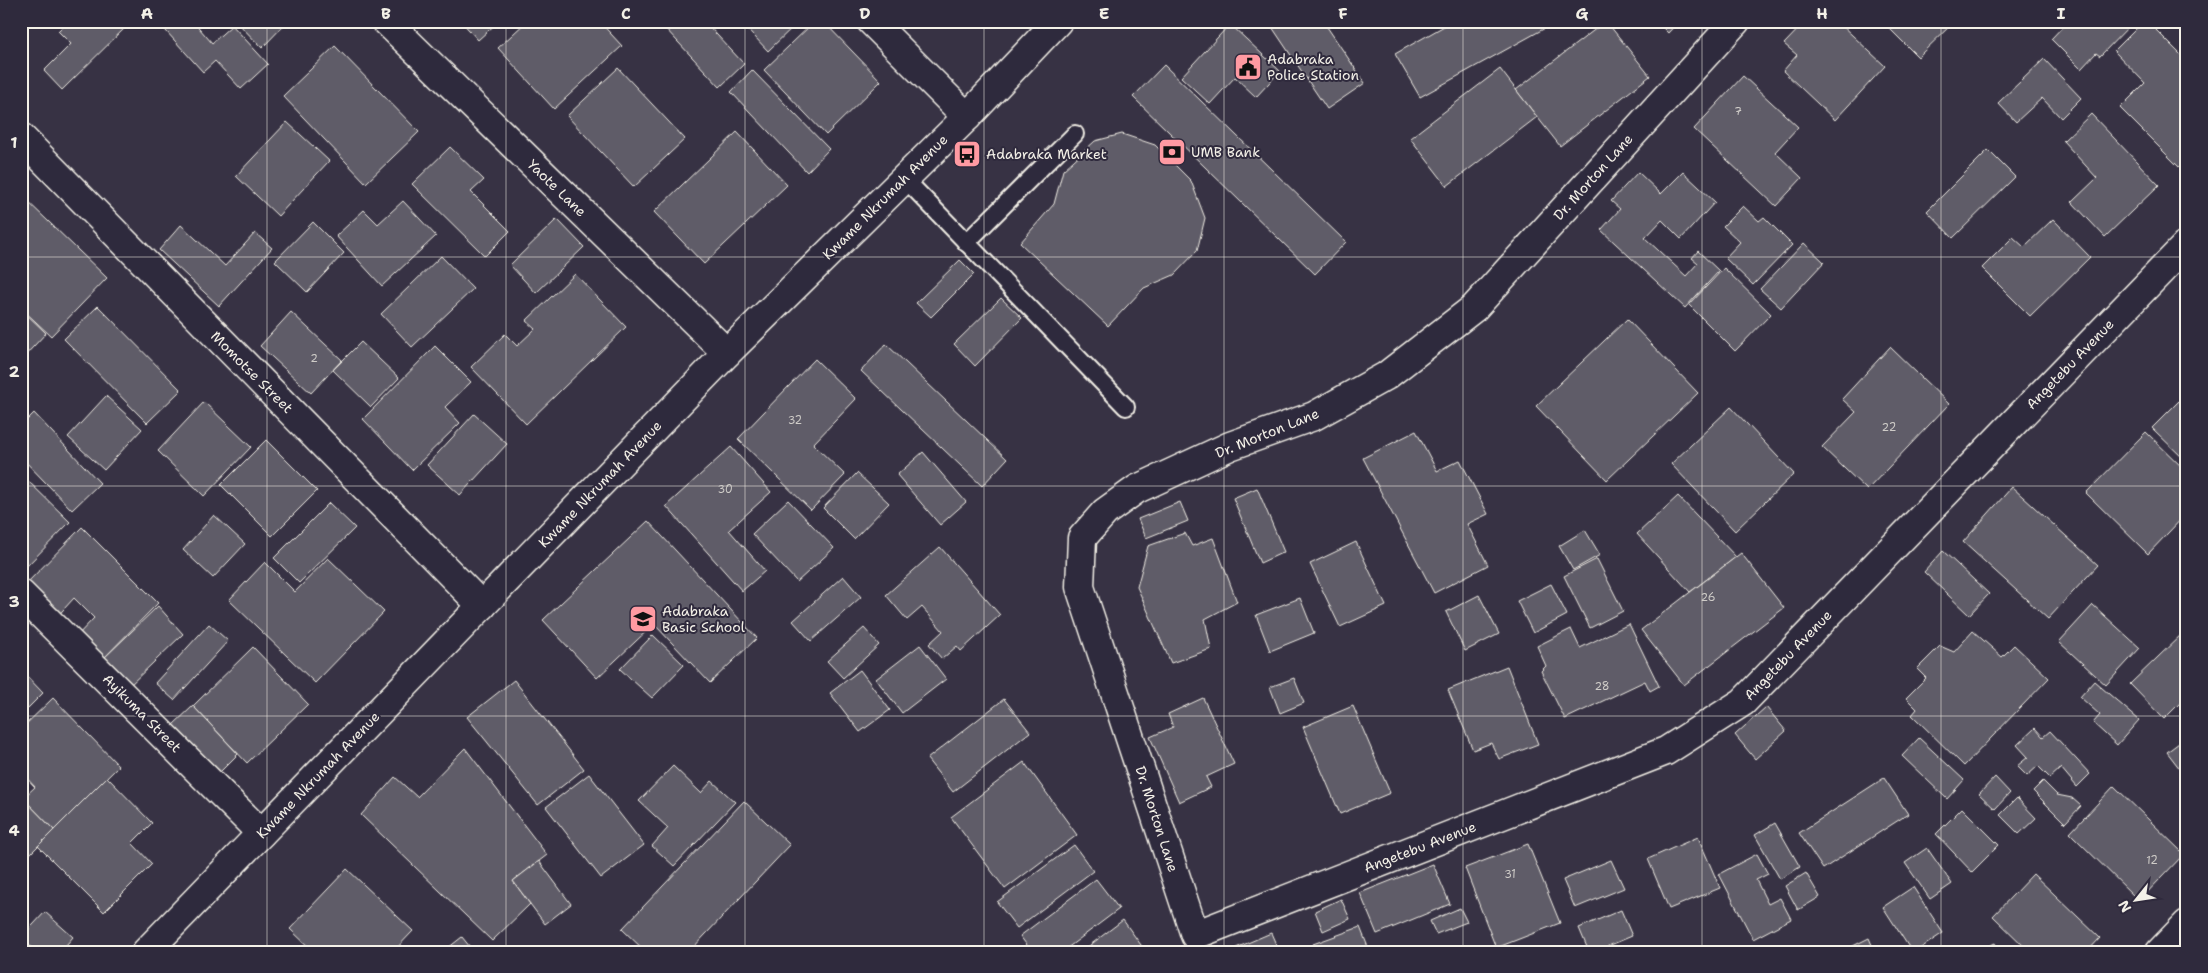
<svg xmlns="http://www.w3.org/2000/svg" width="2208" height="973" viewBox="0 0 2208 973" font-family="'Shantell Sans',sans-serif">
<style>
.building{fill:#5f5c67;stroke:#f4f1e8}
.lines{fill:none;stroke-linecap:round;stroke-linejoin:round}
.service-casing{stroke:#f4f1e8;stroke-width:20}
.minor-casing{stroke:#f4f1e8;stroke-width:31}
.secondary-casing{stroke:#f4f1e8;stroke-width:31}
.service{stroke:#2f2a3d;stroke-width:16}
.minor{stroke:#2f2a3d;stroke-width:28}
.secondary{stroke:#2f2a3d;stroke-width:28}
.grid{fill:none;stroke:#f4f1e8;stroke-width:1;stroke-opacity:0.55}
.labels{text-anchor:middle;dominant-baseline:central;stroke-width:4;stroke-linejoin:round;paint-order:stroke}
.number-label{font-size:11px;fill:#cfccc8}
.poi-label{font-size:14px;fill:#f4f1e8;stroke:#2f2a3d;text-anchor:start}
.street-label{font-size:14px;fill:#f4f1e8;stroke:#2f2a3d}
.neatline{fill:none;stroke:#f4f1e8;stroke-width:2}
.grid-label{font-size:16px;text-anchor:middle;font-weight:bold;fill:#f4f1e8}
</style>
<rect width="100%" height="100%" fill="#373244"/>
<filter id="ink" filterUnits="userSpaceOnUse"><feTurbulence type="fractalNoise" baseFrequency=".02" numOctaves="2"/><feDisplacementMap in="SourceGraphic" scale="10" xChannelSelector="R" yChannelSelector="G"/><feConvolveMatrix kernelMatrix="1 2 1 2 8 2 1 2 1" color-interpolation-filters="sRGB"/></filter>
<g filter="url(#ink)">
<!-- building -->
<g class="building">
<polygon points="68,21 132,21 62,90 44,71 71,44 58,31"/>
<polygon points="157,21 193,21 212,43 232,25 268,64 241,89 215,61 203,72"/>
<polygon points="236,21 288,21 262,48"/>
<polygon points="461,21 499,21 478,40"/>
<polygon points="527,21 599,21 622,46 554,109 498,48"/>
<polygon points="670,21 704,21 744,64 720,87 664,27"/>
<polygon points="740,21 799,21 768,51"/>
<polygon points="815,21 823,21 881,81 826,135 764,70"/>
<polygon points="1268,21 1323,21 1365,83 1327,109"/>
<polygon points="1453,21 1558,21 1420,97 1395,54"/>
<polygon points="1606,21 1650,76 1560,146 1516,90"/>
<polygon points="1656,21 1679,21 1668,33"/>
<polygon points="1806,21 1837,21 1885,66 1835,120 1783,71 1797,55 1784,44"/>
<polygon points="1882,21 1955,21 1918,57"/>
<polygon points="2068,21 2134,21 2100,56 2096,53 2081,69 2051,39"/>
<polygon points="2144,21 2147,21 2187,61 2187,167 2183,171 2120,108 2145,83 2114,51"/>
<polygon points="1230,24 1280,71 1256,97 1235,77 1210,104 1181,77"/>
<polygon points="335,46 419,132 366,183 283,96"/>
<polygon points="2044,59 2081,98 2061,118 2042,98 2016,122 1998,103"/>
<polygon points="1164,65 1346,242 1315,274 1133,97"/>
<polygon points="618,68 685,139 634,187 567,116"/>
<polygon points="1500,69 1537,117 1447,186 1410,138"/>
<polygon points="752,70 829,149 807,172 731,92"/>
<polygon points="1743,76 1798,127 1775,152 1802,178 1776,206 1694,129"/>
<polygon points="2091,114 2159,185 2105,237 2072,202 2097,178 2063,141"/>
<polygon points="287,122 329,161 278,216 236,176"/>
<polygon points="737,132 787,185 704,264 654,212"/>
<polygon points="1122,134 1155,145 1191,181 1205,218 1197,251 1174,275 1144,288 1108,326 1020,243 1054,204 1063,170 1095,141"/>
<polygon points="450,147 484,180 471,192 510,231 485,256 412,184"/>
<polygon points="1988,150 2015,177 1953,238 1927,211"/>
<polygon points="1638,172 1661,194 1683,172 1715,202 1681,239 1662,220 1645,238 1686,276 1698,263 1692,258 1698,251 1719,271 1685,308 1601,230 1620,209 1611,201"/>
<polygon points="21,195 107,278 51,336 21,308"/>
<polygon points="403,201 436,236 382,286 336,236 364,210 378,224"/>
<polygon points="1743,206 1759,221 1764,217 1792,245 1753,285 1725,258 1740,242 1723,226"/>
<polygon points="557,219 584,247 536,293 510,265"/>
<polygon points="2053,219 2090,257 2030,316 1982,268 2013,237 2024,247"/>
<polygon points="313,222 344,253 307,292 275,261"/>
<polygon points="181,225 225,266 255,233 272,248 219,306 159,250"/>
<polygon points="1804,243 1824,262 1781,308 1760,289"/>
<polygon points="441,256 473,289 412,347 381,314"/>
<polygon points="960,260 974,274 931,317 916,303"/>
<polygon points="1724,268 1771,314 1735,351 1689,305"/>
<polygon points="575,274 626,327 526,424 471,367 505,334 517,346 535,329 526,321"/>
<polygon points="1001,298 1022,318 975,366 954,344"/>
<polygon points="98,306 181,390 147,423 64,339"/>
<polygon points="21,309 46,333 21,360"/>
<polygon points="291,312 342,360 311,393 260,346"/>
<polygon points="1627,319 1698,393 1607,480 1536,406"/>
<polygon points="361,342 399,378 371,407 333,370"/>
<polygon points="886,344 1007,459 982,486 861,371"/>
<polygon points="435,346 471,382 445,407 460,423 412,470 363,419"/>
<polygon points="1890,347 1949,404 1867,490 1822,447 1856,412 1842,399"/>
<polygon points="815,359 856,399 813,444 845,475 811,510 738,439"/>
<polygon points="106,396 142,429 104,470 68,437"/>
<polygon points="2184,396 2187,399 2187,462 2152,428"/>
<polygon points="204,402 251,447 204,496 158,451"/>
<polygon points="1731,407 1794,474 1735,531 1671,464"/>
<polygon points="34,413 100,483 72,510 21,457 21,426"/>
<polygon points="474,414 507,444 460,495 427,465"/>
<polygon points="1416,431 1437,471 1460,460 1488,514 1467,524 1488,565 1434,593 1363,458"/>
<polygon points="2146,432 2187,472 2187,513 2148,554 2086,493"/>
<polygon points="266,440 317,491 272,536 221,485"/>
<polygon points="731,447 771,492 729,530 765,571 742,591 666,506"/>
<polygon points="923,452 966,502 940,525 897,475"/>
<polygon points="857,473 889,503 854,539 823,508"/>
<polygon points="21,474 70,522 21,572"/>
<polygon points="2012,487 2098,565 2048,619 1963,542"/>
<polygon points="1257,488 1284,552 1260,563 1233,498"/>
<polygon points="1678,496 1736,557 1690,592 1637,534"/>
<polygon points="788,500 834,548 797,582 752,534"/>
<polygon points="1180,502 1188,521 1146,538 1138,519"/>
<polygon points="329,503 355,528 299,583 274,558"/>
<polygon points="214,515 245,544 213,578 183,550"/>
<polygon points="648,521 757,638 710,683 654,624 597,678 543,620"/>
<polygon points="82,527 158,603 100,662 75,638 94,618 74,598 53,621 21,589"/>
<polygon points="1585,530 1600,555 1573,570 1559,546"/>
<polygon points="1185,533 1192,546 1213,538 1237,602 1205,619 1211,649 1171,663 1137,587 1148,546"/>
<polygon points="1356,542 1386,606 1340,627 1310,564"/>
<polygon points="940,547 1000,615 961,651 957,646 942,659 929,644 943,631 922,607 907,620 886,595"/>
<polygon points="1943,551 1989,594 1969,615 1924,572"/>
<polygon points="1741,553 1784,608 1684,685 1641,630"/>
<polygon points="328,558 384,612 315,683 229,600 265,562 295,592"/>
<polygon points="1597,559 1623,611 1590,628 1564,576"/>
<polygon points="843,576 861,597 811,641 793,621"/>
<polygon points="1551,584 1567,615 1533,633 1517,601"/>
<polygon points="1479,595 1499,634 1465,651 1446,612"/>
<polygon points="1300,598 1314,633 1270,651 1256,615"/>
<polygon points="2093,605 2140,648 2106,685 2059,642"/>
<polygon points="158,606 183,634 126,689 100,662"/>
<polygon points="209,624 228,641 174,700 155,683"/>
<polygon points="1629,624 1659,686 1650,691 1645,681 1565,719 1541,671 1546,666 1537,646 1571,629 1580,648"/>
<polygon points="864,628 879,645 843,678 827,661"/>
<polygon points="1973,631 2002,657 2014,645 2049,678 1964,766 1912,715 1917,709 1906,698 1926,678 1917,669 1940,646 1954,652"/>
<polygon points="2184,632 2187,635 2187,696 2164,719 2130,684"/>
<polygon points="653,635 684,665 652,698 620,669"/>
<polygon points="920,645 946,679 902,713 876,679"/>
<polygon points="253,647 308,704 247,763 193,706"/>
<polygon points="1507,666 1538,744 1499,759 1491,743 1473,750 1448,690"/>
<polygon points="21,670 43,693 21,715"/>
<polygon points="860,670 890,710 860,732 830,693"/>
<polygon points="1294,678 1304,703 1280,713 1270,687"/>
<polygon points="514,680 584,769 538,805 467,717"/>
<polygon points="2094,681 2139,720 2117,745 2093,723 2100,715 2080,697"/>
<polygon points="53,698 119,766 54,830 23,798 35,787 21,772 21,729"/>
<polygon points="1203,698 1234,764 1206,777 1211,787 1179,802 1150,737 1173,727 1168,714"/>
<polygon points="1004,699 1030,732 953,792 927,759"/>
<polygon points="193,706 238,754 219,773 173,725"/>
<polygon points="1353,706 1390,793 1340,814 1303,727"/>
<polygon points="1766,707 1786,731 1755,759 1735,735"/>
<polygon points="2035,728 2043,737 2050,731 2090,774 2077,787 2061,768 2050,778 2038,766 2027,776 2017,766 2028,757 2017,745"/>
<polygon points="2187,737 2187,778 2167,752"/>
<polygon points="1919,738 1964,780 1947,799 1902,756"/>
<polygon points="465,748 547,855 513,881 530,904 492,941 361,815 395,777 417,797"/>
<polygon points="1024,762 1077,835 1005,889 951,817"/>
<polygon points="673,766 701,793 712,781 735,802 674,866 652,846 668,828 639,801"/>
<polygon points="589,774 644,845 601,878 546,807"/>
<polygon points="107,777 152,823 132,843 152,864 104,912 38,846"/>
<polygon points="1995,777 2010,793 1995,809 1979,794"/>
<polygon points="1884,778 1908,814 1823,869 1799,833"/>
<polygon points="2043,781 2057,795 2072,798 2081,806 2065,823 2033,791"/>
<polygon points="2114,786 2184,854 2139,901 2070,833"/>
<polygon points="21,796 54,830 28,856 21,848"/>
<polygon points="2017,798 2036,818 2019,834 2000,815"/>
<polygon points="744,801 790,845 689,952 646,952 622,929"/>
<polygon points="1962,808 1999,845 1972,872 1936,834"/>
<polygon points="1775,823 1800,867 1780,879 1755,835"/>
<polygon points="1698,837 1720,888 1669,909 1648,859"/>
<polygon points="1528,844 1560,923 1496,948 1465,868"/>
<polygon points="1074,845 1093,871 1017,928 997,902"/>
<polygon points="1927,848 1952,884 1930,899 1905,863"/>
<polygon points="1757,854 1768,874 1756,880 1768,904 1780,898 1791,919 1753,939 1719,874"/>
<polygon points="1611,860 1624,888 1575,908 1563,880"/>
<polygon points="539,861 571,904 545,924 513,881"/>
<polygon points="1433,864 1450,904 1377,934 1360,893"/>
<polygon points="347,869 413,931 393,952 314,952 290,929"/>
<polygon points="1806,873 1820,897 1798,910 1785,886"/>
<polygon points="2033,874 2100,938 2087,952 2030,952 1993,916"/>
<polygon points="1096,879 1119,909 1062,952 1032,952 1020,936"/>
<polygon points="1913,887 1943,933 1915,952 1912,952 1883,907"/>
<polygon points="1341,899 1350,919 1323,931 1315,911"/>
<polygon points="1460,908 1467,922 1436,934 1430,921"/>
<polygon points="1621,910 1632,936 1594,952 1589,952 1579,928"/>
<polygon points="45,912 73,937 60,952 37,952 21,938"/>
<polygon points="1123,920 1146,952 1081,952"/>
<polygon points="1360,927 1370,952 1316,952 1313,944"/>
<polygon points="1271,933 1278,949 1271,952 1237,952 1236,948"/>
<polygon points="462,937 474,952 443,952"/>
<polygon points="1869,938 1875,952 1841,952"/>
<polygon points="1995,943 1999,952 1976,952"/>
</g>
<g class="lines">
<!-- service casing -->
<g class="service-casing">
<g id="service">
<polyline points="904,178 1126,407"/>
<polyline points="966,243 1075,134"/>
</g>
</g>
<!-- minor casing -->
<g class="minor-casing">
<g id="minor">
<polyline points="386,21 727,353"/>
<polyline points="871,21 967,117"/>
<polyline points="1736,21 1474,308 1386,376 1314,416 1230,446 1137,489 1105,512 1082,538 1080,587 1195,935 1666,751 1743,702 2187,244"/>
<polyline points="21,137 482,606"/>
<polyline points="21,594 261,833"/>
<polyline points="2160,952 2187,924"/>
</g>
</g>
<!-- secondary casing -->
<g class="secondary-casing">
<polyline id="secondary" points="146,952 727,353 967,117 1058,21"/>
</g>
<!-- service -->
<use href="#service" class="service"/>
<!-- minor -->
<use href="#minor" class="minor"/>
<!-- secondary -->
<use href="#secondary" class="secondary"/>
</g>
</g>
<!-- grid -->
<path class="grid" d="M 267,21 L 267,952M 506,21 L 506,952M 745,21 L 745,952M 984,21 L 984,952M 1224,21 L 1224,952M 1463,21 L 1463,952M 1702,21 L 1702,952M 1941,21 L 1941,952M 21,257 L 2187,257M 21,486 L 2187,486M 21,716 L 2187,716"/>
<!-- icons -->
<defs>
<g id="civic-square" transform="scale(1.4375)"><rect x="-9" y="-9" width="18" height="18" rx="4" fill="#ff9aa2" stroke="#2f2a3d"/><path d="M-.6-6.5H3V-4.5H.6V-3L4-1V1h2V6H-6V1h2V-1L-.6-3ZM-1.2 2.5V6h2.4V2.5Z" fill="#111"/></g>
<g id="bank-square" transform="scale(1.4375)"><rect x="-9" y="-9" width="18" height="18" rx="4" fill="#ff9aa2" stroke="#2f2a3d"/><path d="M-6-4H6V4H-6ZM0-2.3a2.3 2.3 0 1 0 0 4.6a2.3 2.3 0 1 0 0-4.6Z" fill="#111"/></g>
<g id="bus-square" transform="scale(1.4375)"><rect x="-9" y="-9" width="18" height="18" rx="4" fill="#ff9aa2" stroke="#2f2a3d"/><path d="M-5-6H5V4H4V6H2V4H-2V6H-4V4H-5ZM-3.5-4V0h7V-4ZM-3.5 1.2v1.5H-2V1.2ZM2 1.2v1.5H3.5V1.2Z" fill="#111"/></g>
<g id="school-square" transform="scale(1.4375)"><rect x="-9" y="-9" width="18" height="18" rx="4" fill="#ff9aa2" stroke="#2f2a3d"/><path d="M0-5L7-2L0 1L-7-2ZM-4 1L0 2.5L4 1V4Q0 6-4 4Z" fill="#111"/></g>
</defs>
<g fill-rule="evenodd">
<use href="#civic-square" x="1248" y="67"/>
<use href="#bank-square" x="1172" y="152"/>
<use href="#bus-square" x="967" y="154"/>
<use href="#school-square" x="643" y="619"/>
</g>
<g class="labels">
<!-- number labels -->
<g class="number-label">
<text x="1738" y="111">7</text>
<text x="314" y="358">2</text>
<text x="795" y="420">32</text>
<text x="1889" y="427">22</text>
<text x="725" y="489">30</text>
<text x="1708" y="597">26</text>
<text x="1602" y="686">28</text>
<text x="2152" y="860">12</text>
<text x="1510" y="874">31</text>
</g>
<!-- poi labels -->
<g class="poi-label">
<text x="1267" y="59">Adabraka<tspan x="1267" dy="16">Police Station</tspan></text>
<text x="1191" y="152">UMB Bank</text>
<text x="986" y="154">Adabraka Market</text>
<text x="662" y="611">Adabraka<tspan x="662" dy="16">Basic School</tspan></text>
</g>
<!-- street labels -->
<g class="street-label">
<text transform="translate(1593 177) rotate(-48)">Dr. Morton Lane</text>
<text transform="translate(557 188) rotate(44)">Yaote Lane</text>
<text transform="translate(885 197) rotate(-45)">Kwame Nkrumah Avenue</text>
<text transform="translate(2070 364) rotate(-46)">Angetebu Avenue</text>
<text transform="translate(252 372) rotate(45)">Momotse Street</text>
<text transform="translate(1267 433) rotate(-22)">Dr. Morton Lane</text>
<text transform="translate(600 484) rotate(-46)">Kwame Nkrumah Avenue</text>
<text transform="translate(1788 655) rotate(-46)">Angetebu Avenue</text>
<text transform="translate(142 713) rotate(45)">Ayikuma Street</text>
<text transform="translate(318 775) rotate(-46)">Kwame Nkrumah Avenue</text>
<text transform="translate(1157 819) rotate(72)">Dr. Morton Lane</text>
<text transform="translate(1420 847) rotate(-21)">Angetebu Avenue</text>
</g>
</g>
<!-- margin -->
<rect width="2208" height="973" fill="none" stroke="#2f2a3d" stroke-width="55"/>
<!-- north arrow -->
<g transform="translate(2136 900) rotate(240)" stroke="#2f2a3d" stroke-width="4" paint-order="stroke">
<path d="M0-4L9 19L0 12L-9 19Z" fill="#f4f1e8"/>
<text y="-8" font-size="14" font-weight="bold" text-anchor="middle" fill="#f4f1e8">N</text>
</g>
<rect x="28" y="28" width="2152" height="918" class="neatline"/>
<g class="grid-label">
<text x="147" y="19">A</text>
<text x="386" y="19">B</text>
<text x="626" y="19">C</text>
<text x="865" y="19">D</text>
<text x="1104" y="19">E</text>
<text x="1343" y="19">F</text>
<text x="1582" y="19">G</text>
<text x="1822" y="19">H</text>
<text x="2061" y="19">I</text>
<text x="14" y="148">1</text>
<text x="14" y="377">2</text>
<text x="14" y="607">3</text>
<text x="14" y="836">4</text>
</g>
</svg>
